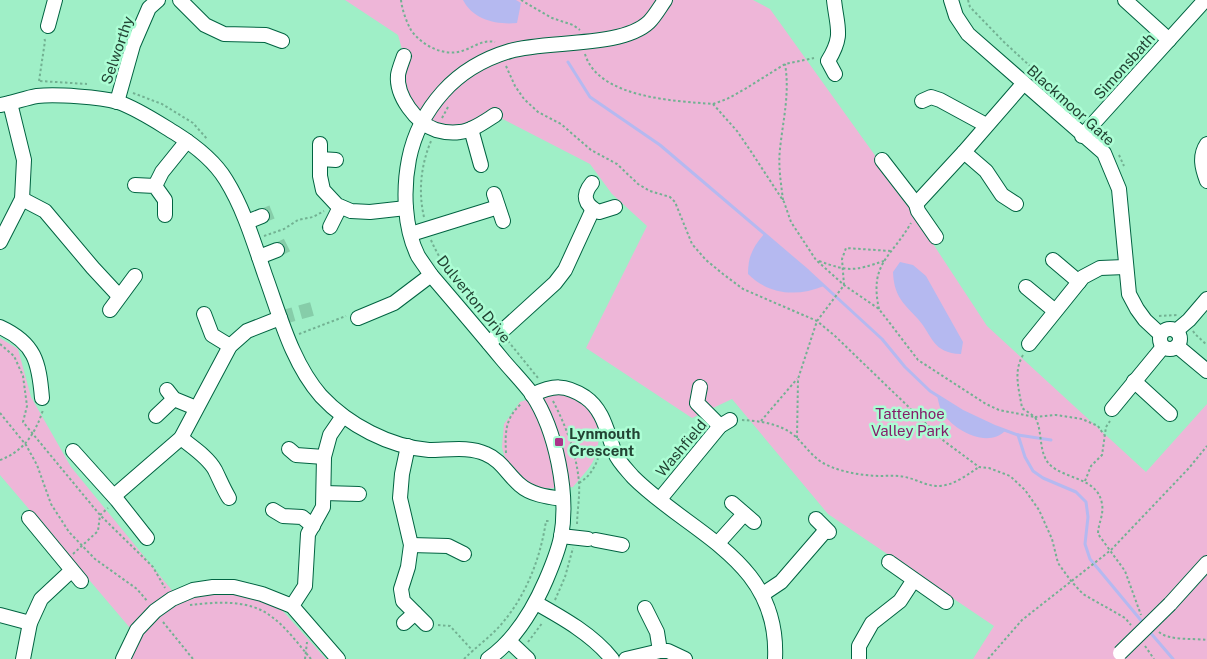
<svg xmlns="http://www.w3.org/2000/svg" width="1207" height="659" viewBox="0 0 1207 659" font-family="'Public Sans',sans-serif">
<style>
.green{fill:#eeb6d8}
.water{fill:#b5b9f0}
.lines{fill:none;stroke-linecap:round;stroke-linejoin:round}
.stream{stroke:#b5b9f0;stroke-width:3}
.minor-tunnel{stroke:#86cda9;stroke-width:14;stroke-dasharray:14 7;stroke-linecap:butt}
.minor-casing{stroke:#006341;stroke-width:16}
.path{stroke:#72b192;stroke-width:2;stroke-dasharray:2.5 2.5;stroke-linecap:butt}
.minor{stroke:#fff;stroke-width:14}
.minor-bridge-casing{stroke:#006341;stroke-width:16;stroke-linecap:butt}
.minor-bridge{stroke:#fff;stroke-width:14}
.poi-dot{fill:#ab3389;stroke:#acfdd4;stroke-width:2}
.labels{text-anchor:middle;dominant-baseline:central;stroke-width:5;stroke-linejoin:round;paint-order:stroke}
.street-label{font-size:15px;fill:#224333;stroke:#acfdd4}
.park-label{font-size:15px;fill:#851d69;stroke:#acfdd4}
.poi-label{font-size:15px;font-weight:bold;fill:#224333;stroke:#acfdd4;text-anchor:start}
</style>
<rect width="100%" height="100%" fill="#9fefc7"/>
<!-- green -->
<g class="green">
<polygon points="345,0 753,0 770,9 874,154 987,326 1146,472 1207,404 1207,659 973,659 994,626 828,514 732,399 692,418 586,348 647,226 612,194 590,164 495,115 471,129 436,130 399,89 404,56 398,35"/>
<polygon points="0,338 18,349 31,397 71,467 179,599 214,591 260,598 281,609 326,659 125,659 136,635 0,475"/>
<path d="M 553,391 C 561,394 571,396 579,400 C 599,412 603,439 594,459 C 590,469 579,479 573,487 L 537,489 L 520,480 L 506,462 L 502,447 L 504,424 L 520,402 Z"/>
</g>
<!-- water -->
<g class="water">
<path d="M 463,0 L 516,0 L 521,3 L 517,23 C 497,25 473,20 463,0 Z"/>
<path d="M 764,234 L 824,286 C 797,297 769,295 748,274 C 748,256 753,247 764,234 Z"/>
<path d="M 900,262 L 913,265 L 926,276 L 963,342 L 961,354 C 932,353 933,336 918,319 C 903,303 894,296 893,272 Z"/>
<path d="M 937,395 L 962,411 L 1005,431 C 987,449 952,430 941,410 C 939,405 938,400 937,395 Z"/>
</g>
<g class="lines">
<!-- stream -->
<g class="stream">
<polyline points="568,62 590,97 660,145 808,271 882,339 905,367 930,391 962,411 996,427 1018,435 1025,457 1033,471 1043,478 1076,492 1086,502 1088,517 1085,544 1090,559 1144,624"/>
<polyline points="1018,435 1051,440"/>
<polyline points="1149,631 1173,659"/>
</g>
<!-- minor-tunnel -->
<g class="minor-tunnel">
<polyline points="262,216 272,212"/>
<polyline points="277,250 287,245"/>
<polyline points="280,318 312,309"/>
</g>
<!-- minor casing -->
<g class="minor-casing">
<g id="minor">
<polyline points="180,0 205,25 224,34 266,35 282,41"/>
<path d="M 834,0 C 837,28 844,35 828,61 L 835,74"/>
<polyline points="951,0 956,16 968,34 1104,153 1119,189 1129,294 1137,309 1145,320 1160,334"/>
<polyline points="1125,0 1169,40"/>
<polyline points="48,26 55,0"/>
<path d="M 404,56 C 402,62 399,69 398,75 C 396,96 416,123 436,130 C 443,132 453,133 460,132 C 472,131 484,122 495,115"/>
<polyline points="922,101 931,97 940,100 986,125"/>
<polyline points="117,102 133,45 149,8 158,0"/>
<path d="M 0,105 C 13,103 25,98 37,96 C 56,94 100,97 118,102 C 138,109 157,122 175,133 C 194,145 214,160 226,180 C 244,209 254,243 265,275 C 280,316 292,363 321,396 C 348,425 390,447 429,450 C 448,450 469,446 486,454 C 501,460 508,475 520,485 C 531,495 549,497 563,499"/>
<polyline points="471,129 481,165"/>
<polyline points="1082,136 1205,0"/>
<polyline points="320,144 320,176 323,190 337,205 351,211 370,212 406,208"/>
<path d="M 1207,144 C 1199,156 1202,168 1207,181"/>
<polyline points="964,152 986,171 1002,195 1016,204"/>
<polyline points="320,159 336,160"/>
<polyline points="882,160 916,204 918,211 936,237"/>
<path d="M 592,183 C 582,195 584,205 599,212 L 615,207"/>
<polyline points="135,185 155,186 165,200 165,215"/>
<polyline points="155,186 162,172 187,141"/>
<polyline points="494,194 503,221"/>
<polyline points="22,199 45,211 93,268 119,296"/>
<polyline points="916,204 964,152 1023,84"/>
<polyline points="247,222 262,216"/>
<polyline points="330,227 340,207"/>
<polyline points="411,234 498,207"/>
<polyline points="0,242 22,199 24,160 10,103"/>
<polyline points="259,257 277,250"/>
<polyline points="1053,260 1079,282"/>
<polyline points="1026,287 1055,311"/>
<polyline points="110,310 135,276"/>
<polyline points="204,314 212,335 230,346"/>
<polyline points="358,318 394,303 431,275"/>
<path d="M 0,327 C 35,343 39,362 42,398"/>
<circle cx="1170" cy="339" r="10"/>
<polyline points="1176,331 1189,320 1207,299"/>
<polyline points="489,343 555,283 565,270 593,209"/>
<polyline points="1029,344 1083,277 1100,268 1125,267"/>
<polyline points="1177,346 1207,371"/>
<polyline points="1134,381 1170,414"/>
<polyline points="700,387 697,403 720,426"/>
<polyline points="167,390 174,399 196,408"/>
<path d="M 532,395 C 553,385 565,384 585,397 C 604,410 607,433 615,453 C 618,461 627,470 633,477 C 691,535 780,560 775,659"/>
<polyline points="1112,409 1163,347"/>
<polyline points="156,416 174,399"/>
<path d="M 181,438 C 192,447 208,457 215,470 C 220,480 223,488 229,498"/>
<polyline points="408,446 402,474 400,498 411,545 408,567 401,589 403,601 426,624"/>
<polyline points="289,449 296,455 324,457"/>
<polyline points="73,451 117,500 147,538"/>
<polyline points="324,493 359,494"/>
<polyline points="114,496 181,438 230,346 247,331 280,318"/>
<polyline points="660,499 720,426 730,420"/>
<polyline points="732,503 754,522"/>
<polyline points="273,510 283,516 302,517 313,526"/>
<polyline points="29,518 81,581"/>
<polyline points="816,519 829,532"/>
<polyline points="561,536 588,539"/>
<polyline points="596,540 622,545"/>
<polyline points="718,543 744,514"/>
<polyline points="411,545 448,546 464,554"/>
<polyline points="889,562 946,602"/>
<polyline points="763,594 781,582 826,530"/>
<path d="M 536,603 C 563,618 593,635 612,659"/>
<polyline points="1170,604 1207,563"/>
<polyline points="292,606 305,586 308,534 323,507 324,457 330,435 343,416"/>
<polyline points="645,608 657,632 660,651"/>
<polyline points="0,615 30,623"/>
<polyline points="404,623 415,613"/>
<polyline points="509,641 528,659"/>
<polyline points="23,659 30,623 41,599 71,571"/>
<polyline points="123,659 137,630 155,611 172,599 193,590 213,587 234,587 262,594 292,606 338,659"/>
<path d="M 488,659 C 515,640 533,610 546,580 C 552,566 558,552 561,537 C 569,494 556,430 532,394 C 523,382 512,371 502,359 C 479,331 455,303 431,275 C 427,269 422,262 418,256 C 404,228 403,189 409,159 C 414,134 426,111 443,92 C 461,72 483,59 510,51 C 546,40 622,48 649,22 C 655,16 660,7 665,0"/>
<polyline points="626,659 660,651 668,651 685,659"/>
<polyline points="859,659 859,646 872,623 900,601 913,581"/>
</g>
</g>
<!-- path -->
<g class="path">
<path d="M 401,0 C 402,9 406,21 411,30 C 421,45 444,57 462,51 C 473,48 482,39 495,42"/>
<polyline points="521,0 552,18 573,25 580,30"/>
<polyline points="968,0 970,7 1004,42 1084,116"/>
<path d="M 585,54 C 598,98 675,101 713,104 L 737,131 L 752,153 L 784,202 L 791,222 L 816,260 L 844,285 L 879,309 L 918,360 L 986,404 L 999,410 L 1035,417 C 1043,431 1038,451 1049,464 C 1065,480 1098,477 1102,504 C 1104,515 1098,524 1098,534 L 1125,571 L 1141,615"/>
<polyline points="506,66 515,86 524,99 538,112 561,124 591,150 617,164 638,184 650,191 670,197 675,202 692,244 706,260 723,274 743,289 817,321 835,336 944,441 979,467 989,468 1010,476 1025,490 1039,510 1052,539 1058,563 1071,581 1083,594 1125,618 1131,625"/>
<polyline points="39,81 45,41 44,37"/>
<polyline points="40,81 87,84"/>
<polyline points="133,93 162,104 193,123 208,140"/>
<polyline points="713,104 727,99 745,89 785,64 814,58"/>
<polyline points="442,118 448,107"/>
<polyline points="1119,155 1124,166"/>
<path d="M 783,200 C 781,183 778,166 780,149 C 783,120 790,93 785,64"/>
<path d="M 424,217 C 418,191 421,165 431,141"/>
<polyline points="264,236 284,229 298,220 313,217 324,211"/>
<path d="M 431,240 C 445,273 471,298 494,324"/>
<path d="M 819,261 C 849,272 854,271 884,261"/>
<path d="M 879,309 C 869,263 891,258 911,223"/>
<polyline points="1159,316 1177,315"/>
<polyline points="1193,331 1195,334 1207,345"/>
<polyline points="299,334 346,316"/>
<polyline points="508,341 538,378"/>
<polyline points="0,344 14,356 23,376 27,406 23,422 100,515 153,567 165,588"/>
<path d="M 1023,355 C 1013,372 1019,389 1022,408 L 1035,417 L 1056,415 L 1082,419 L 1098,426 L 1104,435"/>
<path d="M 553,401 C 566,426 577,455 579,483 C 580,497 577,512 577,526"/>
<polyline points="0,413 26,445 37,465 51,504 69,532 95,559 137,589 148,602"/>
<path d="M 742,420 C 761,421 784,424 798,439 C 806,447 813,457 823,463 C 840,472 859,475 878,476 C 887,476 896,475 905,477 C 916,479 926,486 938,486 C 953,486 967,475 979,467"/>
<polyline points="761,421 797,379"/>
<polyline points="797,438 798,379 817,321 844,285 842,259 846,248 891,251"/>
<path d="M 506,453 C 505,432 505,418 522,403"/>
<path d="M 0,460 C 24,451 35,434 43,410"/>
<polyline points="1085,481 1091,466 1102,455 1106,427 1110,421"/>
<path d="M 579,483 C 591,476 597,464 600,451"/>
<polyline points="73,554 98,531 100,515 108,508"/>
<polyline points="555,600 565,577 573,548"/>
<path d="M 190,605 C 216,602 250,599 272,617 C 287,628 299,645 311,659"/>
<polyline points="163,622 193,659"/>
<polyline points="438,625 450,626 473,651"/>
<path d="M 1159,632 C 1169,641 1193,638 1207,640"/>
<polyline points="528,642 543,622"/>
<polyline points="1145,646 1154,659"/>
<polyline points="305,659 307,642"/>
<path d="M 464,659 C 474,649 486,640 496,630 C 524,601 540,561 546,521 L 550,521"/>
<polyline points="988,659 1022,620 1111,550 1189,468 1207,446"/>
</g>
<!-- minor -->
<use href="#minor" class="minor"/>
<!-- minor-bridge casing -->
<g class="minor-bridge-casing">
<polyline id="minor-bridge" points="1120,653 1170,604"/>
</g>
<!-- minor-bridge -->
<use href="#minor-bridge" class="minor-bridge"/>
</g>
<!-- markers -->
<rect class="poi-dot" x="554" y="437" width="10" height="10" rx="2.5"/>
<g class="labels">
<!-- street labels -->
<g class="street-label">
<text transform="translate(117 50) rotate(-71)">Selworthy</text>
<text transform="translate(1124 66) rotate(-48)">Simonsbath</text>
<text transform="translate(1071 105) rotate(42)">Blackmoor Gate</text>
<text transform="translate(474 299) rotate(51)">Dulverton Drive</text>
<text transform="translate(681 448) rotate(-50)">Washfield</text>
</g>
<!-- park labels -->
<g class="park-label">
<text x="910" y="413">Tattenhoe<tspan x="910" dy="17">Valley Park</tspan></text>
</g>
<!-- poi labels -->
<g class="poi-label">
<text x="569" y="433">Lynmouth<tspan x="569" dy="17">Crescent</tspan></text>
</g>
</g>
</svg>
